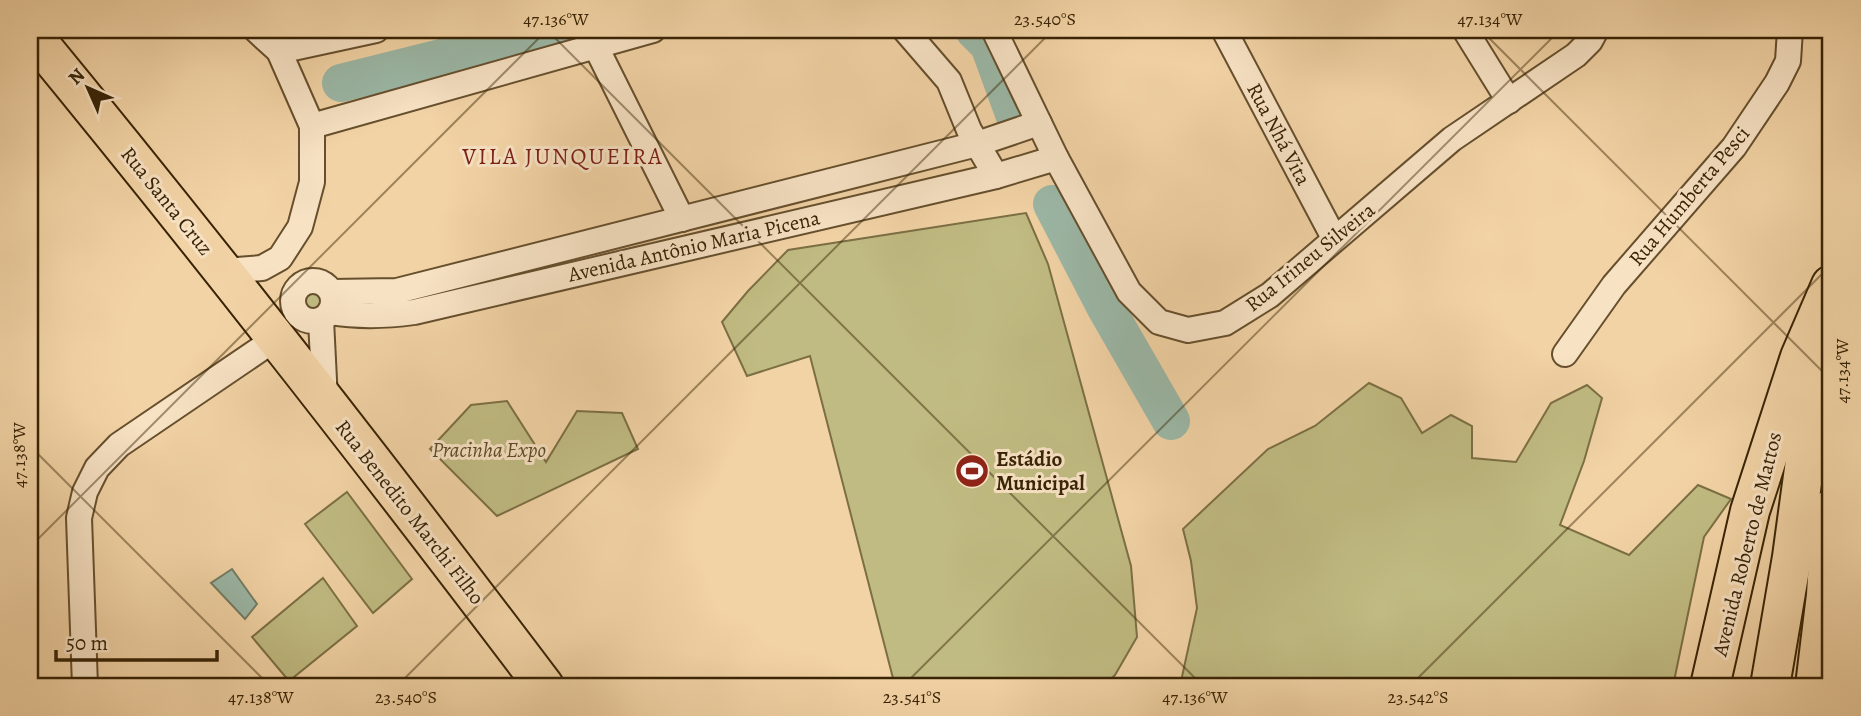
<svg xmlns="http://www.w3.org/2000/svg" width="1861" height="716" viewBox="0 0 1861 716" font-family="Alegreya,serif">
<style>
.green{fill:#c0bb82;stroke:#7c6f44;stroke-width:2}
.water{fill:#9bb8a7;stroke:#737c66;stroke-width:2}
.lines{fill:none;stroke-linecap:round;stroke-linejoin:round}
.river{stroke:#9bb8a7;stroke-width:38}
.minor-casing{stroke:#664f2d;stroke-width:28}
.primary-casing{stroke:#382305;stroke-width:42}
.trunk-casing{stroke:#382305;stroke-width:42}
.minor{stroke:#f7e2c4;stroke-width:24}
.primary{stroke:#f2d3a5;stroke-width:38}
.trunk{stroke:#f2d3a5;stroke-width:38}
.ticks{fill:none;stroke:#382305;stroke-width:2;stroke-opacity:0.45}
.labels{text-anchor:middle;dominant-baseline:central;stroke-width:6;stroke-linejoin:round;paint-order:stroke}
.street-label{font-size:21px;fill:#382305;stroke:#f7e2c4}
.park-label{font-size:21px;font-style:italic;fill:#5a4924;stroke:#f7e2c4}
.poi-label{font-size:21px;font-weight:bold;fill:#382305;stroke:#f7e2c4;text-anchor:start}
.neighbourhood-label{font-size:23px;letter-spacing:2px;fill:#7a1f14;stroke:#f7e2c4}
.neatline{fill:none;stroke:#382305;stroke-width:2.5}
.ticks-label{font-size:18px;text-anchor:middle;fill:#382305}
</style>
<rect width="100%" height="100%" fill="#f2d3a5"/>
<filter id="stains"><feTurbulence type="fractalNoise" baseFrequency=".00286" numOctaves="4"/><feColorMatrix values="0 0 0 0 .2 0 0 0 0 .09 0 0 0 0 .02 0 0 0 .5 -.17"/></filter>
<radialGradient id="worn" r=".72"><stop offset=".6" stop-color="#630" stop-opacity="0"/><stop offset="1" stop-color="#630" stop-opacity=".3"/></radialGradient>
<!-- green -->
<g class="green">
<polygon points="1026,213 1048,264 1131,566 1137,637 1115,675 1103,686 895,686 810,356 747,376 722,322 748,291 788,250"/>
<path d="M 308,286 C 318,284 324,287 329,296 L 317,317 L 304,315 L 298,307 L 299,295 Z"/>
<polygon points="1369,383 1401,398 1422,433 1451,415 1472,426 1472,458 1516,462 1551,403 1587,385 1602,398 1584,461 1560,525 1629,555 1698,485 1731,499 1704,537 1673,686 1180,686 1197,608 1191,561 1183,529 1268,449 1315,426"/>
<polygon points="507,401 546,462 577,411 622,413 638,449 497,516 430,449 471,405"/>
<polygon points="347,492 412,579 373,613 305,524"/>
<polygon points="323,578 357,626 289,681 252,637"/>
</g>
<!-- water -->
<polygon class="water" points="232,569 257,604 245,619 211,583"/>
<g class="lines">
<!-- river -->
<g class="river">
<polyline points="974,30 989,45 1017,122"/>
<polyline points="341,83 554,30"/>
<polyline points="1052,204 1106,308 1171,421"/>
</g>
<!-- minor casing -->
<g class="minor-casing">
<g id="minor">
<polyline points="905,30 949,81 969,130 996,176"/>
<polyline points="994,30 1056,158 1129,292 1159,322 1188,330 1225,323 1270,295 1452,139 1576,55 1590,41 1596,30"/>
<polyline points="1224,30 1334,238"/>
<polyline points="1465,30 1509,101"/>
<polyline points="595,45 682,219"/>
<polyline points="279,51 376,30"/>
<polyline points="312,126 653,30"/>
<polyline points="224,271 262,268 280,258 300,227 312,182 312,126 279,51 256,30"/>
<circle cx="313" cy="301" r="20"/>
<polyline points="332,292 397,291 977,144 1039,123"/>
<path d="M 330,312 C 360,317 385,316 414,312 L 996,176 L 1056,158"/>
<polyline points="321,320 325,400"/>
<polyline points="1565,354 1614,285 1734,147 1777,83 1788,61 1790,30"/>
<polyline points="85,686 79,518 85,492 97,468 119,445 275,339"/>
</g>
</g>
<!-- primary casing -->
<g class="primary-casing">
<g id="primary">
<path d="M 30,32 C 206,246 377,465 544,686"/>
<polyline points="1710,686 1750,511 1800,357 1831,285"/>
<polyline points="1815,686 1826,595 1831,509"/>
</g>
</g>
<!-- trunk casing -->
<g class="trunk-casing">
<polyline id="trunk" points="1770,686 1792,557 1814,395 1831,340"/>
</g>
<!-- minor -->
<use href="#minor" class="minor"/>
<!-- primary -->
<use href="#primary" class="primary"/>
<!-- trunk -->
<use href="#trunk" class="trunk"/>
</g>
<!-- ticks -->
<path class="ticks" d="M 547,30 L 1203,686M 1481,30 L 1831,380M 30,40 L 40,30M 30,446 L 270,686M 30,547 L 547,30M 397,686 L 1053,30M 903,686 L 1560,30M 1410,686 L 1831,265"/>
<!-- icons -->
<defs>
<g id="stadium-disc" transform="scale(1.75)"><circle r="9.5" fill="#8f2418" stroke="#f7e2c4"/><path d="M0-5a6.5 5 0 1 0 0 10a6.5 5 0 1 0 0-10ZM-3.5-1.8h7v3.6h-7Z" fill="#fff"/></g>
</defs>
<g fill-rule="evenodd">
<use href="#stadium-disc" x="972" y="471"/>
</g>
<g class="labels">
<!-- street labels -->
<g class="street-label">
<text transform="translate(1279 134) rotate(62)">Rua Nhá Vita</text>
<text transform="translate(1689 196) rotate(-50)">Rua Humberta Pesci</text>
<text transform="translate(167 201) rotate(51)">Rua Santa Cruz</text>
<text transform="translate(694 246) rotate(-13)">Avenida Antônio Maria Picena</text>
<text transform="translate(1310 257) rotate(-39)">Rua Irineu Silveira</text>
<text transform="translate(410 512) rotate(52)">Rua Benedito Marchi Filho</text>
<text transform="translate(1747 544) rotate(-76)">Avenida Roberto de Mattos</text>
</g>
<!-- park labels -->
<g class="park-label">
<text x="489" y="450">Pracinha Expo</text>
</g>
<!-- poi labels -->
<g class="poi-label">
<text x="996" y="459">Estádio<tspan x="996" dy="24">Municipal</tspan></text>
</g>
<!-- neighbourhood labels -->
<g class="neighbourhood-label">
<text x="563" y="156">VILA JUNQUEIRA</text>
</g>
</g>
<!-- margin -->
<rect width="1861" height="716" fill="none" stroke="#f2d3a5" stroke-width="77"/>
<!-- north arrow -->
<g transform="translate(88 88) rotate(315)" stroke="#f7e2c4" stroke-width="5" paint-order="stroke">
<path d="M0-5L12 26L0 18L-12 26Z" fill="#382305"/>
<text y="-10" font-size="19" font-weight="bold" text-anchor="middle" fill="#382305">N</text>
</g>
<!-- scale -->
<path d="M56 650v10h161v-10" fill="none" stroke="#382305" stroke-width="3.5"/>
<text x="66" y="650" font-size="21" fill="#382305" stroke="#f7e2c4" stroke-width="5" paint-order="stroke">50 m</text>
<rect x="38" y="38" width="1784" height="640" class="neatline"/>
<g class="ticks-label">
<text x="556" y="25">47.136°W</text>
<text x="1045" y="25">23.540°S</text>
<text x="1490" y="25">47.134°W</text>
<text transform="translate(1842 371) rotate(-90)" y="6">47.134°W</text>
<text transform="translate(19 455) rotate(-90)" y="6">47.138°W</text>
<text x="261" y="703">47.138°W</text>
<text x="406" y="703">23.540°S</text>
<text x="912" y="703">23.541°S</text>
<text x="1195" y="703">47.136°W</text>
<text x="1418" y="703">23.542°S</text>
</g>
<rect width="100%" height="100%" filter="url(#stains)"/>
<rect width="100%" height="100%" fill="url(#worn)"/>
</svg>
